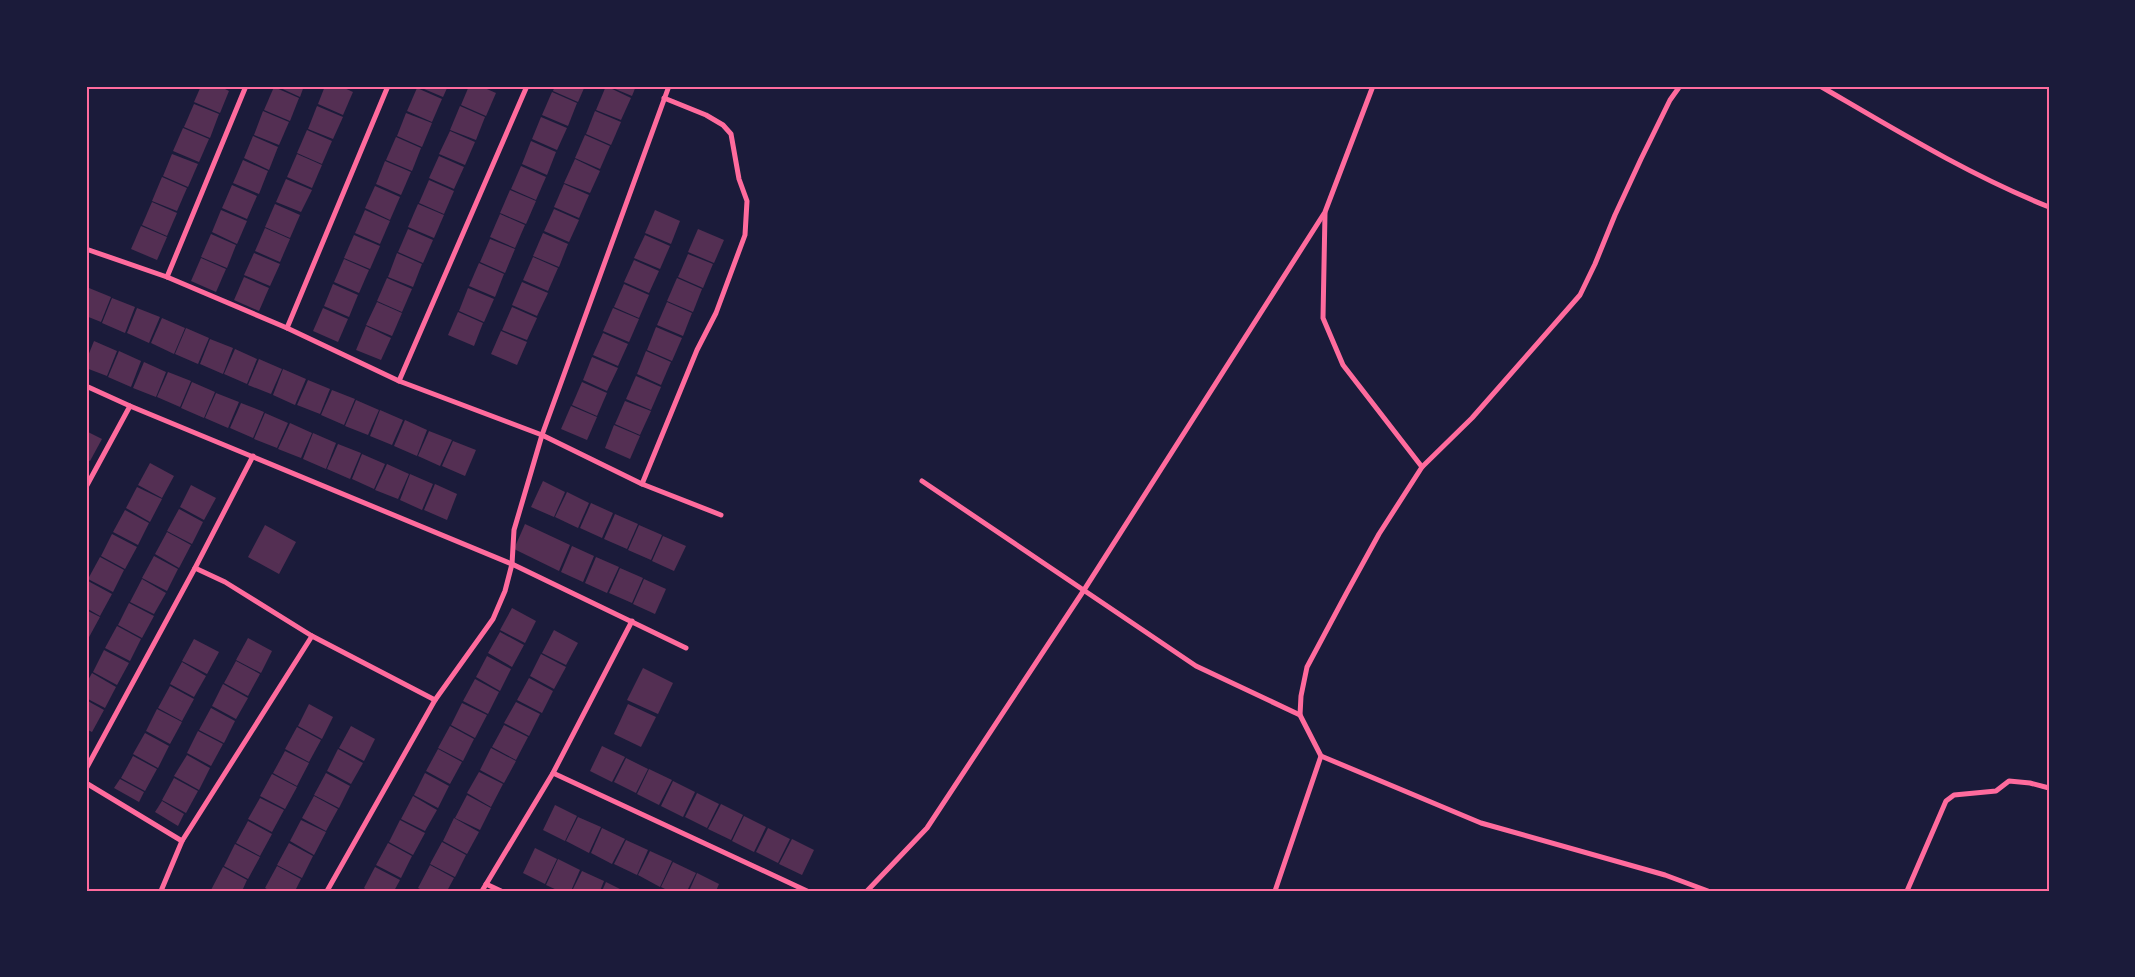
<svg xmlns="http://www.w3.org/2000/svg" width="2135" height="977" viewBox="0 0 2135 977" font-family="'Noto Sans',sans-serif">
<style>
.building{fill:#542f53}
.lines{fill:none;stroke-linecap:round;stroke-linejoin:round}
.minor{stroke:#ff6b9d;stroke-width:5}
.neatline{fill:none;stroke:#ff6b9d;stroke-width:2}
</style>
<rect width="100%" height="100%" fill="#1b1b3a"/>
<!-- building -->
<g class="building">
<polygon points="201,86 219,86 229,91 220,113 194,102"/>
<polygon points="276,86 304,86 300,97"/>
<polygon points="325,86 340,86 353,92 343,115 318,104"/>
<polygon points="417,86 448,86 443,97"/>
<polygon points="469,86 480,86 496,93 486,116 461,105"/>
<polygon points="555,86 585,86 578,102 553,91"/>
<polygon points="606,86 631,98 621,120 596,110"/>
<polygon points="608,86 636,86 632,96"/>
<polygon points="274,87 299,98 290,121 264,110"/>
<polygon points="417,88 442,99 432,122 407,111"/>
<polygon points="552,92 577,103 568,126 542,115"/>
<polygon points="194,104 219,114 210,138 184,127"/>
<polygon points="317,106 343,117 333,139 308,129"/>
<polygon points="460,106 485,117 476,140 450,130"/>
<polygon points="263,111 289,122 279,145 254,135"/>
<polygon points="595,111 621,122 611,145 586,134"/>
<polygon points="406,113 432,123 422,147 397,136"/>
<polygon points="541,117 567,128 557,150 532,139"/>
<polygon points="183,128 209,139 199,162 173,151"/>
<polygon points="307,130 332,141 322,164 297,153"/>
<polygon points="450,131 475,142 465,165 439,154"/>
<polygon points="585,135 610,146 600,169 575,158"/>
<polygon points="253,136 278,147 269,170 244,158"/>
<polygon points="396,137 421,148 412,171 386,160"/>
<polygon points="531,141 556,152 547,175 522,164"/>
<polygon points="172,154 198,164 188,187 163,176"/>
<polygon points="297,154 322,165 312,188 287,177"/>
<polygon points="439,156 464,167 454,189 429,178"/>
<polygon points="575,159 600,171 590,193 564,183"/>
<polygon points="243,160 268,171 259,194 233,183"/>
<polygon points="385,161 411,172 401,195 376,184"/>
<polygon points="521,166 546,177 536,200 511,189"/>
<polygon points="162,177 187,188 177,211 152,201"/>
<polygon points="286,179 312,190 301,212 276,202"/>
<polygon points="429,180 454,191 444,214 419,203"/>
<polygon points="564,184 589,195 579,218 554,207"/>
<polygon points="232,185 257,196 247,219 222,208"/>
<polygon points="375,186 400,197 390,220 365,208"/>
<polygon points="510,190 536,201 526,224 500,213"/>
<polygon points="152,202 177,213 167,236 142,225"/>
<polygon points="275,204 300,215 290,238 265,227"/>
<polygon points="418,204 444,215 434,238 408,227"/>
<polygon points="554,209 579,220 569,242 544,231"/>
<polygon points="221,210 247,221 237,244 212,232"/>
<polygon points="365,210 390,221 380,244 355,233"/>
<polygon points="655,210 680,221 671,244 645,233"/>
<polygon points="500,214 525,225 515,248 490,237"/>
<polygon points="141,226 167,237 157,260 131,249"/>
<polygon points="265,228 290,239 280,262 255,251"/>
<polygon points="408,229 433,240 423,263 398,252"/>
<polygon points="698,229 724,240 714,263 688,252"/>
<polygon points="543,233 568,244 559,267 533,256"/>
<polygon points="211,234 236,245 227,268 201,257"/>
<polygon points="354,235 380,246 370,269 344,258"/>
<polygon points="645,235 670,246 660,269 634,258"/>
<polygon points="490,239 515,249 505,273 480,262"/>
<polygon points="254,253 280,264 270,286 244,275"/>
<polygon points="397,253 422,264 413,287 388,277"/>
<polygon points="688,254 713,264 703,288 678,277"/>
<polygon points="533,257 558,268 548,291 523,280"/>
<polygon points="201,258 226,269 216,292 191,281"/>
<polygon points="344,259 369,270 359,293 334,282"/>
<polygon points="634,260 659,271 649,293 624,282"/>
<polygon points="479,263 504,274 495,297 469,286"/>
<polygon points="244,277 269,288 259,311 234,300"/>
<polygon points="387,278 412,289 402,312 377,301"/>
<polygon points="677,278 702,289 693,312 667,301"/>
<polygon points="522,282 548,293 537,316 512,305"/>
<polygon points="333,284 358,295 349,317 324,306"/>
<polygon points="624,284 649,295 639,318 614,307"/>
<polygon points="89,288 111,297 101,322 86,316 86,293"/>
<polygon points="468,288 494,299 484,322 459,311"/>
<polygon points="112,298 135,307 125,333 102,323"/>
<polygon points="377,302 402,313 392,336 366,325"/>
<polygon points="667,302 692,313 683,336 657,325"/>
<polygon points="512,307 537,318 527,340 502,330"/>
<polygon points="137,308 160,317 149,343 127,333"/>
<polygon points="323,308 348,319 338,342 313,331"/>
<polygon points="613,308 639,319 629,342 603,331"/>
<polygon points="458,312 483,323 474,346 448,335"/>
<polygon points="162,318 185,328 174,354 151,343"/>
<polygon points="366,326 391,338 381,360 356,350"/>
<polygon points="656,327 682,338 672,361 647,350"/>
<polygon points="186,328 209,338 198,364 175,354"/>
<polygon points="501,331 527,342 517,365 491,354"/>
<polygon points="603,333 628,344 618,366 593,355"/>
<polygon points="210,339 233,348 223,374 200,364"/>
<polygon points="94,341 117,351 107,376 86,368 86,361"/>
<polygon points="235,349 257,359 247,384 224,374"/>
<polygon points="119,351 141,361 131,387 108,377"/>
<polygon points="646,351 671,362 661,385 637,374"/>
<polygon points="592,357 618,368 607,391 583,380"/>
<polygon points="259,359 282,369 271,394 248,385"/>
<polygon points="144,362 166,372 156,397 133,388"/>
<polygon points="283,369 306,379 295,405 273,395"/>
<polygon points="168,372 191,381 180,407 157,397"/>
<polygon points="636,376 661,387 651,410 626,399"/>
<polygon points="308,380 330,389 320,414 297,405"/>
<polygon points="192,382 215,392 204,418 181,408"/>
<polygon points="582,382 607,393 597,416 572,405"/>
<polygon points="332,390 355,399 344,425 321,415"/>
<polygon points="216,393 239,402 228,428 205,418"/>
<polygon points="356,400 379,410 368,435 345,426"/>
<polygon points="625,401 651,411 640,435 615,424"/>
<polygon points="241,403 264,412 253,438 230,428"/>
<polygon points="571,406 597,417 587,440 561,429"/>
<polygon points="380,410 403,420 392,445 370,436"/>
<polygon points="265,413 288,423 277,448 254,439"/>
<polygon points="405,420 427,430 417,456 394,446"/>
<polygon points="290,423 312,433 301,458 278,449"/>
<polygon points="614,425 640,436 630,459 605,448"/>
<polygon points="86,431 102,439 90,461 86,459"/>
<polygon points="429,431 452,440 440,466 418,456"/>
<polygon points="313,433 336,443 326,469 303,459"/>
<polygon points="453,441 476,450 465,476 442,466"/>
<polygon points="338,444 361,453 350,479 327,469"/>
<polygon points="362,454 385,464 374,489 352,479"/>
<polygon points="150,463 174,476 162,498 138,485"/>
<polygon points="387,464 409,474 398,499 375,490"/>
<polygon points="410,474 433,484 422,510 400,500"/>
<polygon points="543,481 565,492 554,517 531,507"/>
<polygon points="435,484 457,494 447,520 424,510"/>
<polygon points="191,485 216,498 204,520 180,507"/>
<polygon points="137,487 162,499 150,522 126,508"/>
<polygon points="567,492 589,503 578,528 555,517"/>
<polygon points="591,503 613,513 602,538 580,528"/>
<polygon points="179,509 203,522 192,544 167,531"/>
<polygon points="125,510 149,523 138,545 113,532"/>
<polygon points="615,514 638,524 627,549 604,539"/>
<polygon points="525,524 570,545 559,571 514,549"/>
<polygon points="265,525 296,542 279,574 248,557"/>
<polygon points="639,525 662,535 651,560 628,550"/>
<polygon points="167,532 191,545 179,568 155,554"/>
<polygon points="112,534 137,547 125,569 101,556"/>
<polygon points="663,536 686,546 674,571 652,561"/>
<polygon points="572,546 594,556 583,582 561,572"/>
<polygon points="154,556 178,569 167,591 142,578"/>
<polygon points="100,557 124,570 113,592 88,579"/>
<polygon points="596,557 619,567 607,593 585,583"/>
<polygon points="620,568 643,578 632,603 609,593"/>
<polygon points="142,579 166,593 154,614 130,602"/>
<polygon points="644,579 666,589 655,614 633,604"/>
<polygon points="88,581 112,594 100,616 86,608"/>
<polygon points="129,603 154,616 142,638 118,625"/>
<polygon points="512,608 536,621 525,643 500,630"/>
<polygon points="86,610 100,617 88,639 86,638"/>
<polygon points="117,626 141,639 130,661 105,648"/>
<polygon points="554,630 578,643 566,665 542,653"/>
<polygon points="500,632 524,645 512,667 488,653"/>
<polygon points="248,638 272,651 261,673 236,660"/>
<polygon points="194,639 219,652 207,674 182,661"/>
<polygon points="104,650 129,663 117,685 93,672"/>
<polygon points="541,654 566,667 554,689 530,676"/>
<polygon points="487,656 511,669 500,691 476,677"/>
<polygon points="236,661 260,674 248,696 224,683"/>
<polygon points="182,662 206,676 194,697 170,684"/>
<polygon points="643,668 673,683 658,714 627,700"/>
<polygon points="92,673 116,687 105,708 86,698 86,684"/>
<polygon points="529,678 553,691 542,713 517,700"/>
<polygon points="475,679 499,692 488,714 463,701"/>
<polygon points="223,684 248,698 236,719 212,706"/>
<polygon points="170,686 194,699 182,721 158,708"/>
<polygon points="86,700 104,710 92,732 86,729"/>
<polygon points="516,702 540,714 529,736 504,723"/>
<polygon points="462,703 487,715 475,738 451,725"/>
<polygon points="309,704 333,717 322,739 298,726"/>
<polygon points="628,704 656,717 641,747 614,734"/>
<polygon points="211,708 235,721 224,743 199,730"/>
<polygon points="157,709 182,722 170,744 146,731"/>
<polygon points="504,725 528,737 516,760 492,747"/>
<polygon points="351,726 375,739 364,761 339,748"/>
<polygon points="450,726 474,739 463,761 438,748"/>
<polygon points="297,727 321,740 309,762 285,749"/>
<polygon points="198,731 223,744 211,766 187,753"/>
<polygon points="145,733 169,746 158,768 133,754"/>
<polygon points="602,746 625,757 612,782 590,771"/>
<polygon points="491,748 516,761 504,783 480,770"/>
<polygon points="338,749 363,763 351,784 327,771"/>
<polygon points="438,749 462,762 450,784 426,771"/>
<polygon points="285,751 309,763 297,786 273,773"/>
<polygon points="187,755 210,768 199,790 174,776"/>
<polygon points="133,756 157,769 145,791 121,778"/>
<polygon points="626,758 648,769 636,793 614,782"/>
<polygon points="649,769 672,780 659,805 637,794"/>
<polygon points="479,772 503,784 491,807 467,793"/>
<polygon points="326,773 350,786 339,808 314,795"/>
<polygon points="425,773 449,786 438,808 414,795"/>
<polygon points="272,774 297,787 285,809 260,796"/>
<polygon points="174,778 198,791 186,813 162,800"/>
<polygon points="120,779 144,792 139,802 114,788"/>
<polygon points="673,781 695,792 683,817 661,806"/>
<polygon points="697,793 719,804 707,828 685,817"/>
<polygon points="467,795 491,808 480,830 455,818"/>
<polygon points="314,796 338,809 326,831 302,818"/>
<polygon points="413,796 437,810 425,831 401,819"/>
<polygon points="260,798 284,810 272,832 248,819"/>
<polygon points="162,801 184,814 178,826 155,812"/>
<polygon points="721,804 743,815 731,840 708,829"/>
<polygon points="555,805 577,816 565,841 543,830"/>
<polygon points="744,816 766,827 754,852 732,841"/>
<polygon points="578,817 601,827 589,853 566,841"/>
<polygon points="454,818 479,832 467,854 443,841"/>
<polygon points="301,820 326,832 314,855 290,841"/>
<polygon points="400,820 425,833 413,855 389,842"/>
<polygon points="248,821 272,834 260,856 236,843"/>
<polygon points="602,828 625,839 612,864 591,853"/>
<polygon points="768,828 790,839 778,863 756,852"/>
<polygon points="792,839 814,850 802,875 779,864"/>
<polygon points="626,840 648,850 637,875 614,864"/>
<polygon points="442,842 466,855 455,877 430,864"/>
<polygon points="289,843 313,856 302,878 277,865"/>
<polygon points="388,843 412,856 401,878 376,865"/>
<polygon points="235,844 260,857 248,879 224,866"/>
<polygon points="535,848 557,859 545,884 523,873"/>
<polygon points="650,851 672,861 660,887 638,875"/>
<polygon points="558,859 580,870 571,891 559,891 546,885"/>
<polygon points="673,862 696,873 687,891 669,891 661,887"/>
<polygon points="430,865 454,878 447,891 424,891 418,888"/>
<polygon points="277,866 301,879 295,891 270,891 265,888"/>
<polygon points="223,867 247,880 242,891 211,890"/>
<polygon points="375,867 400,880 394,891 368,891 364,888"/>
<polygon points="582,871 604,881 600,891 572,891"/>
<polygon points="697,873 719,884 716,891 689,891"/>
<polygon points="606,882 624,891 602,891"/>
</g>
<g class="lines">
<!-- minor -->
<g class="minor">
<polyline points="669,86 542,435 642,484 721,515"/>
<polyline points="1680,86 1670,100 1641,159 1615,215 1595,264 1580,295 1472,418 1422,467 1379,534 1346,594 1307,667 1301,696 1300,715 1321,756 1481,823 1665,875 1708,891"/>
<path d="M 1820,86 C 1894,129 1969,175 2049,207"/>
<polyline points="1325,213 1323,318 1343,365 1422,467"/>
<polyline points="86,249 167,277 287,328 399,381 542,435 514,530 512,564 505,591 493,619 435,700 327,891"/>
<polyline points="167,277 246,86"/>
<polyline points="287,328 388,86"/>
<polyline points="399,381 527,86"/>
<polyline points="86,386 130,406 512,564 686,648"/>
<polyline points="922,481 1196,666 1300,715"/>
<polyline points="642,484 697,350 716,313 745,235 747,201 739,179 731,134 723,125 706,115 664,98"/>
<polyline points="86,487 130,406"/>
<polyline points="195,568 225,582 312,636 435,700"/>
<polyline points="86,769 195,568 253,456"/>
<polyline points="553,773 807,891"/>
<polyline points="86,783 182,841"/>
<polyline points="486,884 501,891"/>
<polyline points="161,891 182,841 312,636"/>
<polyline points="482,891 553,773 632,621"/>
<polyline points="867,891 927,828 1084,590 1325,212 1373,86"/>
<polyline points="1275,891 1321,756"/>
<polyline points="1907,891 1946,801 1954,795 1996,791 2009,781 2030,783 2049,788"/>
</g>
</g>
<!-- border -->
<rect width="2135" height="977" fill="none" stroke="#1b1b3a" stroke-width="175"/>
<rect x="88" y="88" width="1960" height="802" class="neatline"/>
</svg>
